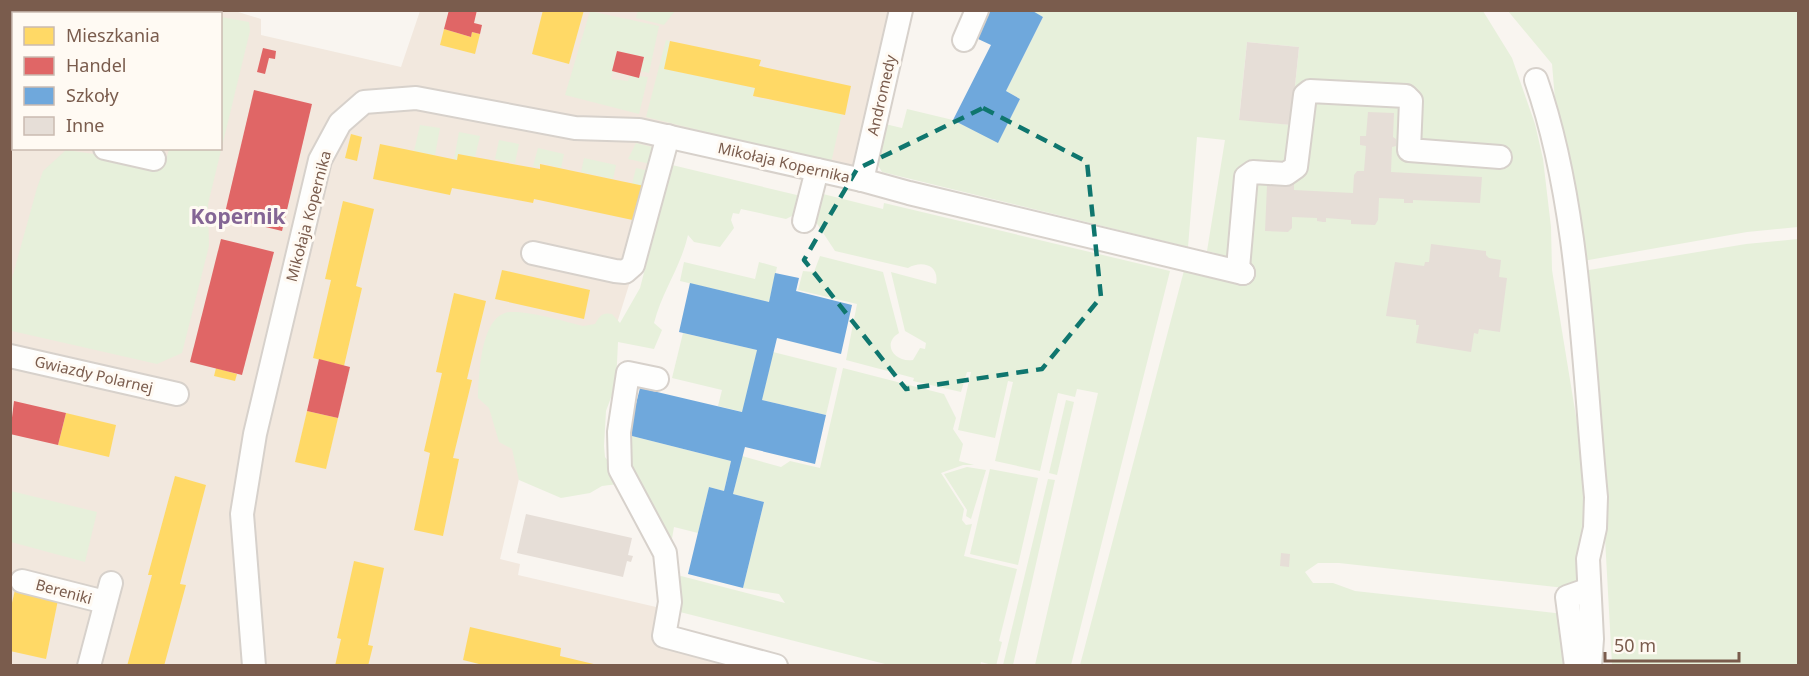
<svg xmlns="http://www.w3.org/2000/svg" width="1809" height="676" viewBox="0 0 1809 676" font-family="'Noto Sans',sans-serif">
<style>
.residential{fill:#f2e8de;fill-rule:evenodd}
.green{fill:#e7f0db;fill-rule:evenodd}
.homes{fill:#ffd966}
.shops{fill:#e06666}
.schools{fill:#6fa8dc}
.building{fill:#e6ded7}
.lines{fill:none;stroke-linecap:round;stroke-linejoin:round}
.minor-casing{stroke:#d7d1cb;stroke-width:26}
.minor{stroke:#fefefd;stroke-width:22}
.marked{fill:none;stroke:#0f766e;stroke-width:4.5;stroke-dasharray:12 8;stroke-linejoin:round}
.labels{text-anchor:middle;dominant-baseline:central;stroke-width:6;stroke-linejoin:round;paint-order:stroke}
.street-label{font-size:15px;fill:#7a5c4d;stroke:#fffaf3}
.district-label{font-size:21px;font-weight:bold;fill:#846695;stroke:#fffaf3}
</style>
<rect width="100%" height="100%" fill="#f9f5f0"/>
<!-- residential -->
<path class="residential" d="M 10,11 L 235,11 L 261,19 L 261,35 L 401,67 L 420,11 L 901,11 L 863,175 L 669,132 L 634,269 L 612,339 L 519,479 L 500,559 L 520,564 L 518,575 L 669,610 L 664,636 L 776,665 L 11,665 ZM 14,14 L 220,14 L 220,148 L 14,148 Z"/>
<!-- green -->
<g class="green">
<polygon points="590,11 659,26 649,73 640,71 644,57 617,51 611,79 628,81 630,75 648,77 639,114 565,95"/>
<polygon points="638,11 638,10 675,11 664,25 636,18"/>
<path d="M 1031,11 L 1483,11 L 1512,58 L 1535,124 L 1543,159 L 1551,227 L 1552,270 L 1582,453 L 1585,535 L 1580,576 L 1577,582 L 1565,588 L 1339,563 L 1318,563 L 1305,572 L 1313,583 L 1333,583 L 1355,591 L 1564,614 L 1587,665 L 1080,665 L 1186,263 L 1212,270 L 1215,253 L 1207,251 L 1225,140 L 1197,137 L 1188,247 L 882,172 L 876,162 L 885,124 L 902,128 L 907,109 L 953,120 L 998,142 L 1020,99 L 1006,91 L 1043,17 ZM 1247,42 L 1299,47 L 1291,125 L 1239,119 Z"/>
<polygon points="1508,11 1798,11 1798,227 1747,232 1583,261 1559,147 1552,64"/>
<polygon points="221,17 249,22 250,31 208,204 209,246 182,353 157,364 12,331 11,336 11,282 37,188 43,171 66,150 165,164 169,149 220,148"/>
<polygon points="666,40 670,41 665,69 755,88 753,97 842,114 831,163 646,117"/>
<polygon points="420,125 440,128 435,155 414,151"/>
<polygon points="459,132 480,136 475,157 458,154 457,160 454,159"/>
<polygon points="499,140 519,144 515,163 495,159"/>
<polygon points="636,143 660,149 655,165 628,159"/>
<polygon points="538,148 564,154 561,168 540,163 539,167 533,166"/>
<polygon points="584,158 616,165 613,179 581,172"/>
<path d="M 672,165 L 801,196 L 796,214 L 786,219 L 741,209 L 739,214 L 733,213 L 731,220 L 734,228 L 720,247 L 694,242 L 688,235 C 680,269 663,289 654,323 L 662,330 L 654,349 L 618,342 L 616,384 L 606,411 L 604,446 L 605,457 L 618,474 L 618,484 L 602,486 L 590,493 L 561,498 L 519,480 L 512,449 L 499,442 L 489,408 L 478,398 C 479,377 480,321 505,313 C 520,308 567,322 583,326 L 595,324 C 600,316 602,312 612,314 L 620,323 L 640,288 Z"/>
<polygon points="636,168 654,172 649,187 632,184"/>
<path d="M 823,194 L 883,209 L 884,203 L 1170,271 L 1071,665 L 1035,665 L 1098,393 L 1077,389 L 1075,397 L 1058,393 L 1040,471 L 995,461 L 1013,382 L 1008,381 L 995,438 L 958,430 L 971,372 L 967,372 L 961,392 L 913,381 L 914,378 L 846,360 L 857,304 L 798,290 L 803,271 L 814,272 L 820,256 L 883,272 L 899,333 C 881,344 895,363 913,360 L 920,348 L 925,349 L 926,343 L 905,331 L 891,272 L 936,284 C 940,265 922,260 908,268 L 835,251 L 810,213 L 813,198 L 821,200 Z"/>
<polygon points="1798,239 1798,665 1612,665 1597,393 1583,271 1746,244"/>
<polygon points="684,262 755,279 759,262 777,267 769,302 680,281"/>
<polygon points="683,333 757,350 743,412 718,406 722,390 672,378"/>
<polygon points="773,352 837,368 826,415 762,400"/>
<polygon points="843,368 944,394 956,418 953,429 963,444 959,461 974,465 963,465 941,473 964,509 962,520 966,525 972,524 964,556 1017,569 999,641 1002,642 996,666 981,662 980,666 889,665 676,611 675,579 681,576 785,603 779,594 743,588 764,502 733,494 742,456 781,467 790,461 820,468"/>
<polygon points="1066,400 1074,402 1057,475 1049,473"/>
<polygon points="628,435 731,461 724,491 709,487 698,533 674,527 670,550 631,490"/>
<polygon points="967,467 986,470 971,519 966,516 967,510 944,474"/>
<polygon points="990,469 1038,478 1018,565 970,554"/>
<polygon points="1048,479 1055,480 1013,665 1003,665"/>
<polygon points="11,491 97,512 85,562 11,542"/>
</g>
<!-- homes -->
<g class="homes">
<polygon points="145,10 177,10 176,14 145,14"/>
<polygon points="543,10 584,10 569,64 532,54"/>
<polygon points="444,29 471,37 472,32 480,34 475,54 440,45"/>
<polygon points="670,41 761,60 759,66 851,86 845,115 753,96 755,88 664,69"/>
<polygon points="351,134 362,137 357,161 345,158"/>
<polygon points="380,144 457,160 458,154 540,169 540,164 649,187 642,222 534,199 533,203 452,188 450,195 373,179"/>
<polygon points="343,201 374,209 356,286 362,288 344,366 313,358 331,280 325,279"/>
<polygon points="502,270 590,290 584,319 495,299"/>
<polygon points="454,293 486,301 467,379 472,380 453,458 459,459 443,536 414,530 430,453 424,451 442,373 436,372"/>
<polygon points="216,368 237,374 235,381 214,376"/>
<polygon points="307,411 338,418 326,469 295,462"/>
<polygon points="66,413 116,425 109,457 58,445"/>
<polygon points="175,476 206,485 180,584 186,585 164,666 127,666 152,575 148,575"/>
<polygon points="354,561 384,568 368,645 373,646 368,666 335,666 341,639 337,638"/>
<polygon points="16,586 59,595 46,659 10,651 10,611"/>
<polygon points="470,627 561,648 560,656 602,666 487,666 463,660"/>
</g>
<!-- shops -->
<g class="shops">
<polygon points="449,10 477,10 474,23 482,25 480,34 472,32 471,37 444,29"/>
<polygon points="263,48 276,51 275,59 269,58 265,74 257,72"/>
<polygon points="617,51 644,57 639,78 612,71"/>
<polygon points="254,90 312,104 282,231 224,217"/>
<polygon points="221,239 274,252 242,375 190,362"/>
<polygon points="319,359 350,367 338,418 307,411"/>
<polygon points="14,401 66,413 58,445 10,434"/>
</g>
<!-- schools -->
<g class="schools">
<polygon points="991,10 1031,10 1043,17 1006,91 1020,99 998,143 953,120 991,45 976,38"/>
<polygon points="775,273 799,278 796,291 852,305 841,354 777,338 762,400 826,415 815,464 745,447 733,494 764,502 743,588 688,574 709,487 724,491 731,461 628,435 640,388 742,412 757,350 679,332 690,283 769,302"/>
</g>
<!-- building -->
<g class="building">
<polygon points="1247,42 1299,47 1291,125 1239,120"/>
<polygon points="1368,112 1394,113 1393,137 1396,139 1396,146 1392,147 1391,172 1482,177 1480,203 1413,200 1413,203 1404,203 1404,199 1379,198 1378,220 1375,225 1351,224 1351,220 1326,218 1326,222 1323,222 1317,221 1317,218 1292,217 1292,228 1288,232 1265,231 1267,185 1272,181 1294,182 1294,190 1353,193 1354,175 1357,171 1364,171 1366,146 1360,145 1360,136 1366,136"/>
<polygon points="1431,244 1486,251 1486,255 1489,258 1501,260 1499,277 1507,278 1500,332 1479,329 1478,334 1474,333 1471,352 1416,343 1419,325 1416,325 1416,320 1386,316 1395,262 1424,266 1425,262 1429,262"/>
<polygon points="526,514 632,538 628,555 633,556 631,562 627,561 623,577 517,553"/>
<polygon points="1281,553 1290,554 1289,567 1280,566"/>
</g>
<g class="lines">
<!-- minor casing -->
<g class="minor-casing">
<g id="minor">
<polyline points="97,14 98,10"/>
<polyline points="964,40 977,10"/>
<path d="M 1536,80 C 1580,205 1583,364 1596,497 L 1595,528 L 1588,559 L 1592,639 L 1590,666"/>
<polyline points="105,148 154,159"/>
<polyline points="862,180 901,10"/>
<polyline points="804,221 817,170"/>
<polyline points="533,253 615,271 625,272 633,265 668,136"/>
<polyline points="1243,273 1238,268 1246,177 1253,172 1286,174 1296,167 1305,95 1310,91 1406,96 1411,101 1409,150 1500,157"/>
<polyline points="10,356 177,394"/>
<polyline points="657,379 628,373 619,432 620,469 665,553 670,602 664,636 776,666"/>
<polyline points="22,581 105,602"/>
<polyline points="89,666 111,583"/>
<polyline points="254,666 242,514 255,434 320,160 340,123 364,102 416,98 575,128 639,130 862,180 909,193 1243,273"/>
<polyline points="1576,666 1567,597 1587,590"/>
</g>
</g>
<!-- minor -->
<use href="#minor" class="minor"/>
</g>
<!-- marked area -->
<path class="marked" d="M 983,108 L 1087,162 L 1101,297 L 1042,369 L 906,389 L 804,260 L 857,169 Z"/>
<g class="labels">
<!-- street labels -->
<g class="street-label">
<text transform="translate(881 95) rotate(-77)">Andromedy</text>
<text transform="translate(784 162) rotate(13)">Mikołaja Kopernika</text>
<text transform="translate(308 216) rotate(-75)">Mikołaja Kopernika</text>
<text transform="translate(94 374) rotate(13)">Gwiazdy Polarnej</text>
<text transform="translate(64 591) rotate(15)">Bereniki</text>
</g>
<!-- district labels -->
<g class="district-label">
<text x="238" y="216">Kopernik</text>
</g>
</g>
<!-- border -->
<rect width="1809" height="676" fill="none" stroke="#7a5c4d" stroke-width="24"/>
<!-- legend -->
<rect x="12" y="12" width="210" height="138" fill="#fffaf3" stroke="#cabbb1" stroke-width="1.5"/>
<rect x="24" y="27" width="30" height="18" fill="#ffd966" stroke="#cabbb1" stroke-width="1.5"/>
<text x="66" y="42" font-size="18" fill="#7a5c4d">Mieszkania</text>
<rect x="24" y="57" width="30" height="18" fill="#e06666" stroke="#cabbb1" stroke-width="1.5"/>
<text x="66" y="72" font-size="18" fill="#7a5c4d">Handel</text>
<rect x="24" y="87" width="30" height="18" fill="#6fa8dc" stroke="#cabbb1" stroke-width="1.5"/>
<text x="66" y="102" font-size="18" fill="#7a5c4d">Szkoły</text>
<rect x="24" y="117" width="30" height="18" fill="#e6ded7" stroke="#cabbb1" stroke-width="1.5"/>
<text x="66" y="132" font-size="18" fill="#7a5c4d">Inne</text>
<!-- scale -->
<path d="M1605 652v9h134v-9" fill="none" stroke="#7a5c4d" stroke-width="3"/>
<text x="1614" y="652" font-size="18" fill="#7a5c4d" stroke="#fffaf3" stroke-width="4.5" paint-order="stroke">50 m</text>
</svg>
